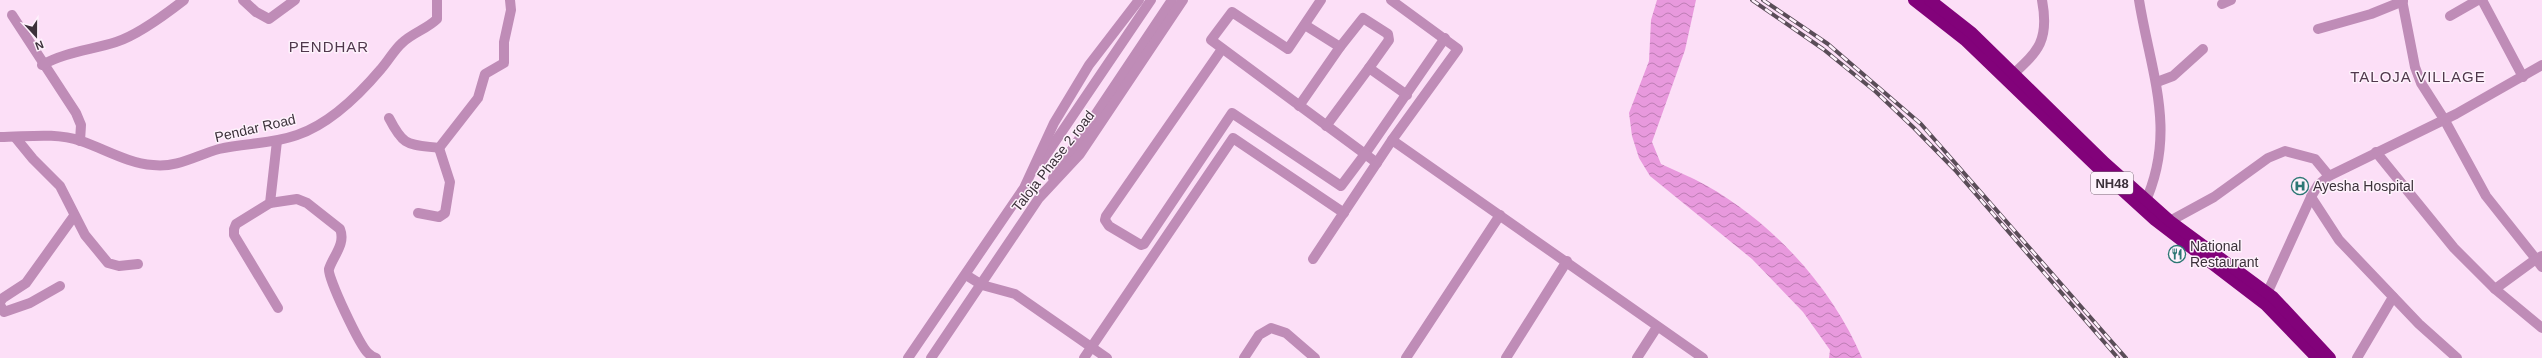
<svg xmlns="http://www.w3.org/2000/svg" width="2542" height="358" viewBox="0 0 2542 358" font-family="Arial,sans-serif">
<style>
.water{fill:url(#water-waves)}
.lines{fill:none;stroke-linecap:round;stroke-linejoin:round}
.minor{stroke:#bf8cb7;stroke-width:10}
.highway{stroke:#82027a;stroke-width:12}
.rail-casing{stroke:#5a4d58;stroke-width:4}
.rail{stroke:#fef2fc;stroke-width:2.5;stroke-dasharray:8;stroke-linecap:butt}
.labels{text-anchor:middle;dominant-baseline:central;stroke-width:3;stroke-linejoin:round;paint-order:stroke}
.shield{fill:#fef2fc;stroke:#766b74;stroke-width:1}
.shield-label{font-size:13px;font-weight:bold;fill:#3c313a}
.street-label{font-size:14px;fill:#3c313a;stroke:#fef2fc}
.poi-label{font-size:14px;fill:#3c313a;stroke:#fef2fc;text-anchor:start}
.neighbourhood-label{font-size:15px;letter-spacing:1px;fill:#50384c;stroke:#fef2fc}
</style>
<defs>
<pattern id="water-waves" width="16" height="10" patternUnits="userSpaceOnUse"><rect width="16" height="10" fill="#e899dd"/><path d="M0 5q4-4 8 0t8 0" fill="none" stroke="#bd7db4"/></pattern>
</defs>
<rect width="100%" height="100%" fill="#fcdff7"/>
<!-- water -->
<path class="water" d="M 1657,0 L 1696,0 L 1685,50 L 1652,142 L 1661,164 C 1672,169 1683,174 1694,179 C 1766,215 1831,284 1862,358 L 1829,358 L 1830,350 L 1803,312 L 1752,259 L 1650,176 L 1639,158 L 1632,136 L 1629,113 L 1649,61 L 1651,20 Z"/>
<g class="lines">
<!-- minor -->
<g class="minor">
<polyline points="243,0 256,12 269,19 295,0"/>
<polyline points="1321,0 1288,49 1232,12 1211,40 1365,154 1445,38"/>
<path d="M 2139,0 C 2151,74 2178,132 2144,205"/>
<polyline points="2402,0 2415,67 2421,83 2444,119 2486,196 2536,259 2542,256"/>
<polyline points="2482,0 2523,77"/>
<polyline points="2222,4 2231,0"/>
<polyline points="12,15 76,113 81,125 80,141"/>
<polyline points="2450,16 2478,0"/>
<polyline points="1305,25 1340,47 1363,18 1388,34 1389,40 1369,68"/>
<polyline points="2318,29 2371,14 2403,1"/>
<polyline points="1222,49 1106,216 1105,220 1109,226 1141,245 1144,244 1232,113 1341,186 1365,154 1377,163"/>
<path d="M 42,65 C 65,52 91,50 116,42 C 138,35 166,14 184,0"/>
<path d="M 2008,79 C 2037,52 2050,43 2042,0"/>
<polyline points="2157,82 2173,76 2203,49"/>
<polyline points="1299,106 1340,47"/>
<path d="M 389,118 C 404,147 407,144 439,148 L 478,98 L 485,74 L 504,63 L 504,42 L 511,10 L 510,0"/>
<polyline points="1326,126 1369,68 1407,95"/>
<path d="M 0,137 C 27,137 54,132 81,141 C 105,149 127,163 153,165 C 177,168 197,155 219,149 C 245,143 272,144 297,135 C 330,124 359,95 381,69 C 389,60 394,50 402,43 C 412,33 427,29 437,19 L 437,0"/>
<polyline points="15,137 33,159 60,186 85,235 108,263 119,266 138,264"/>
<polyline points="1392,140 1703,358"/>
<polyline points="277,141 270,203 236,224 234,229 234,235 278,308"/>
<polyline points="2376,152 2454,248 2495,289 2542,328"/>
<polyline points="1042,161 1151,0"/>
<polyline points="1053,178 1172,0"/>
<polyline points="2311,197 2339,240 2419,324 2457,358"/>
<path d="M 270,203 L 297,199 L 307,203 L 340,229 C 346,244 333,256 329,269 C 327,277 360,346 368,353 C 370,355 373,357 376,358"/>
<polyline points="418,213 439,217 445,213 450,182 439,148"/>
<polyline points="2170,221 2214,197 2268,158 2285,151 2315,159 2329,176"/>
<polyline points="1313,259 1392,140 1458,49 1391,0"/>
<polyline points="966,275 982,285 1015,294 1107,358"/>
<polyline points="2495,289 2536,259 2542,267"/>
<polyline points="2265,298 2311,197 2318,185 2329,176 2456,114 2542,65"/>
<polyline points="0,302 3,298 26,283 74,216"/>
<polyline points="0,305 4,312 30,303 60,286"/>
<polyline points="908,358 1024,188 1054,123 1089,65 1139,0"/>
<polyline points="931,358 1039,198 1080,154 1183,0"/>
<polyline points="1084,358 1233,138 1344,213"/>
<polyline points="1244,358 1259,335 1271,328 1286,333 1315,358"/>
<polyline points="1406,358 1500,215"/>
<polyline points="1506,358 1567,261"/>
<polyline points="1637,358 1657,327"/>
<polyline points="2357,358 2393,297"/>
</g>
<!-- highway -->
<g class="highway">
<polyline points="1914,0 1965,40 2099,169 2155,220 2266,305 2317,358"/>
<polyline points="1930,0 1972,33 2105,163 2170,221 2273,297 2330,358"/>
</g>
<!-- rail casing -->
<g class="rail-casing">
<g id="rail">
<polyline points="1752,0 1823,49 1876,92 1914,128 1955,170 2118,358"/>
<polyline points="1763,0 1828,44 1921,124 2126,358"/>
</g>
</g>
<!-- rail -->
<use href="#rail" class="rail"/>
</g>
<!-- icons -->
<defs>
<g id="hospital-ring" transform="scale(0.9)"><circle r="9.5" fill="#fef2fc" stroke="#2d7774" stroke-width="1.5"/><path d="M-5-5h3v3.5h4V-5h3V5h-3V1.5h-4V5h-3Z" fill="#2d7774"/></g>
<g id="restaurant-ring" transform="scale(0.9)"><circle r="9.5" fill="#fef2fc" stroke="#2d7774" stroke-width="1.5"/><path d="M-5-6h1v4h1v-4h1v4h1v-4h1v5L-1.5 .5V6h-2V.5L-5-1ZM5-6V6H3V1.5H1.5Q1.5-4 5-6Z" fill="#2d7774"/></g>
</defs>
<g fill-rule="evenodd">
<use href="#hospital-ring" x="2300" y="186"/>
<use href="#restaurant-ring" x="2177" y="254"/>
</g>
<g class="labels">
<!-- shield labels -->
<rect class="shield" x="2091" y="172" width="42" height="22" rx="3"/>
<g class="shield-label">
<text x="2112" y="183">NH48</text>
</g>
<!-- street labels -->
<g class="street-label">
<text transform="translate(255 128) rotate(-13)">Pendar Road</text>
<text transform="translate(1053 161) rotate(-52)">Taloja Phase 2 road</text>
</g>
<!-- poi labels -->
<g class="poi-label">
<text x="2313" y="186">Ayesha Hospital</text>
<text x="2190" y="246">National<tspan x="2190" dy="16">Restaurant</tspan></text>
</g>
<!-- neighbourhood labels -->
<g class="neighbourhood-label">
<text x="329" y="46">PENDHAR</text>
<text x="2418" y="76">TALOJA VILLAGE</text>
</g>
</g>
<!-- north arrow -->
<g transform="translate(36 36) rotate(159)" stroke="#fef2fc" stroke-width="3" paint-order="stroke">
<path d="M0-3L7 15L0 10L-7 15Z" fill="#3c313a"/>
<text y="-6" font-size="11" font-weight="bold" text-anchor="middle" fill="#3c313a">N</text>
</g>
</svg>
